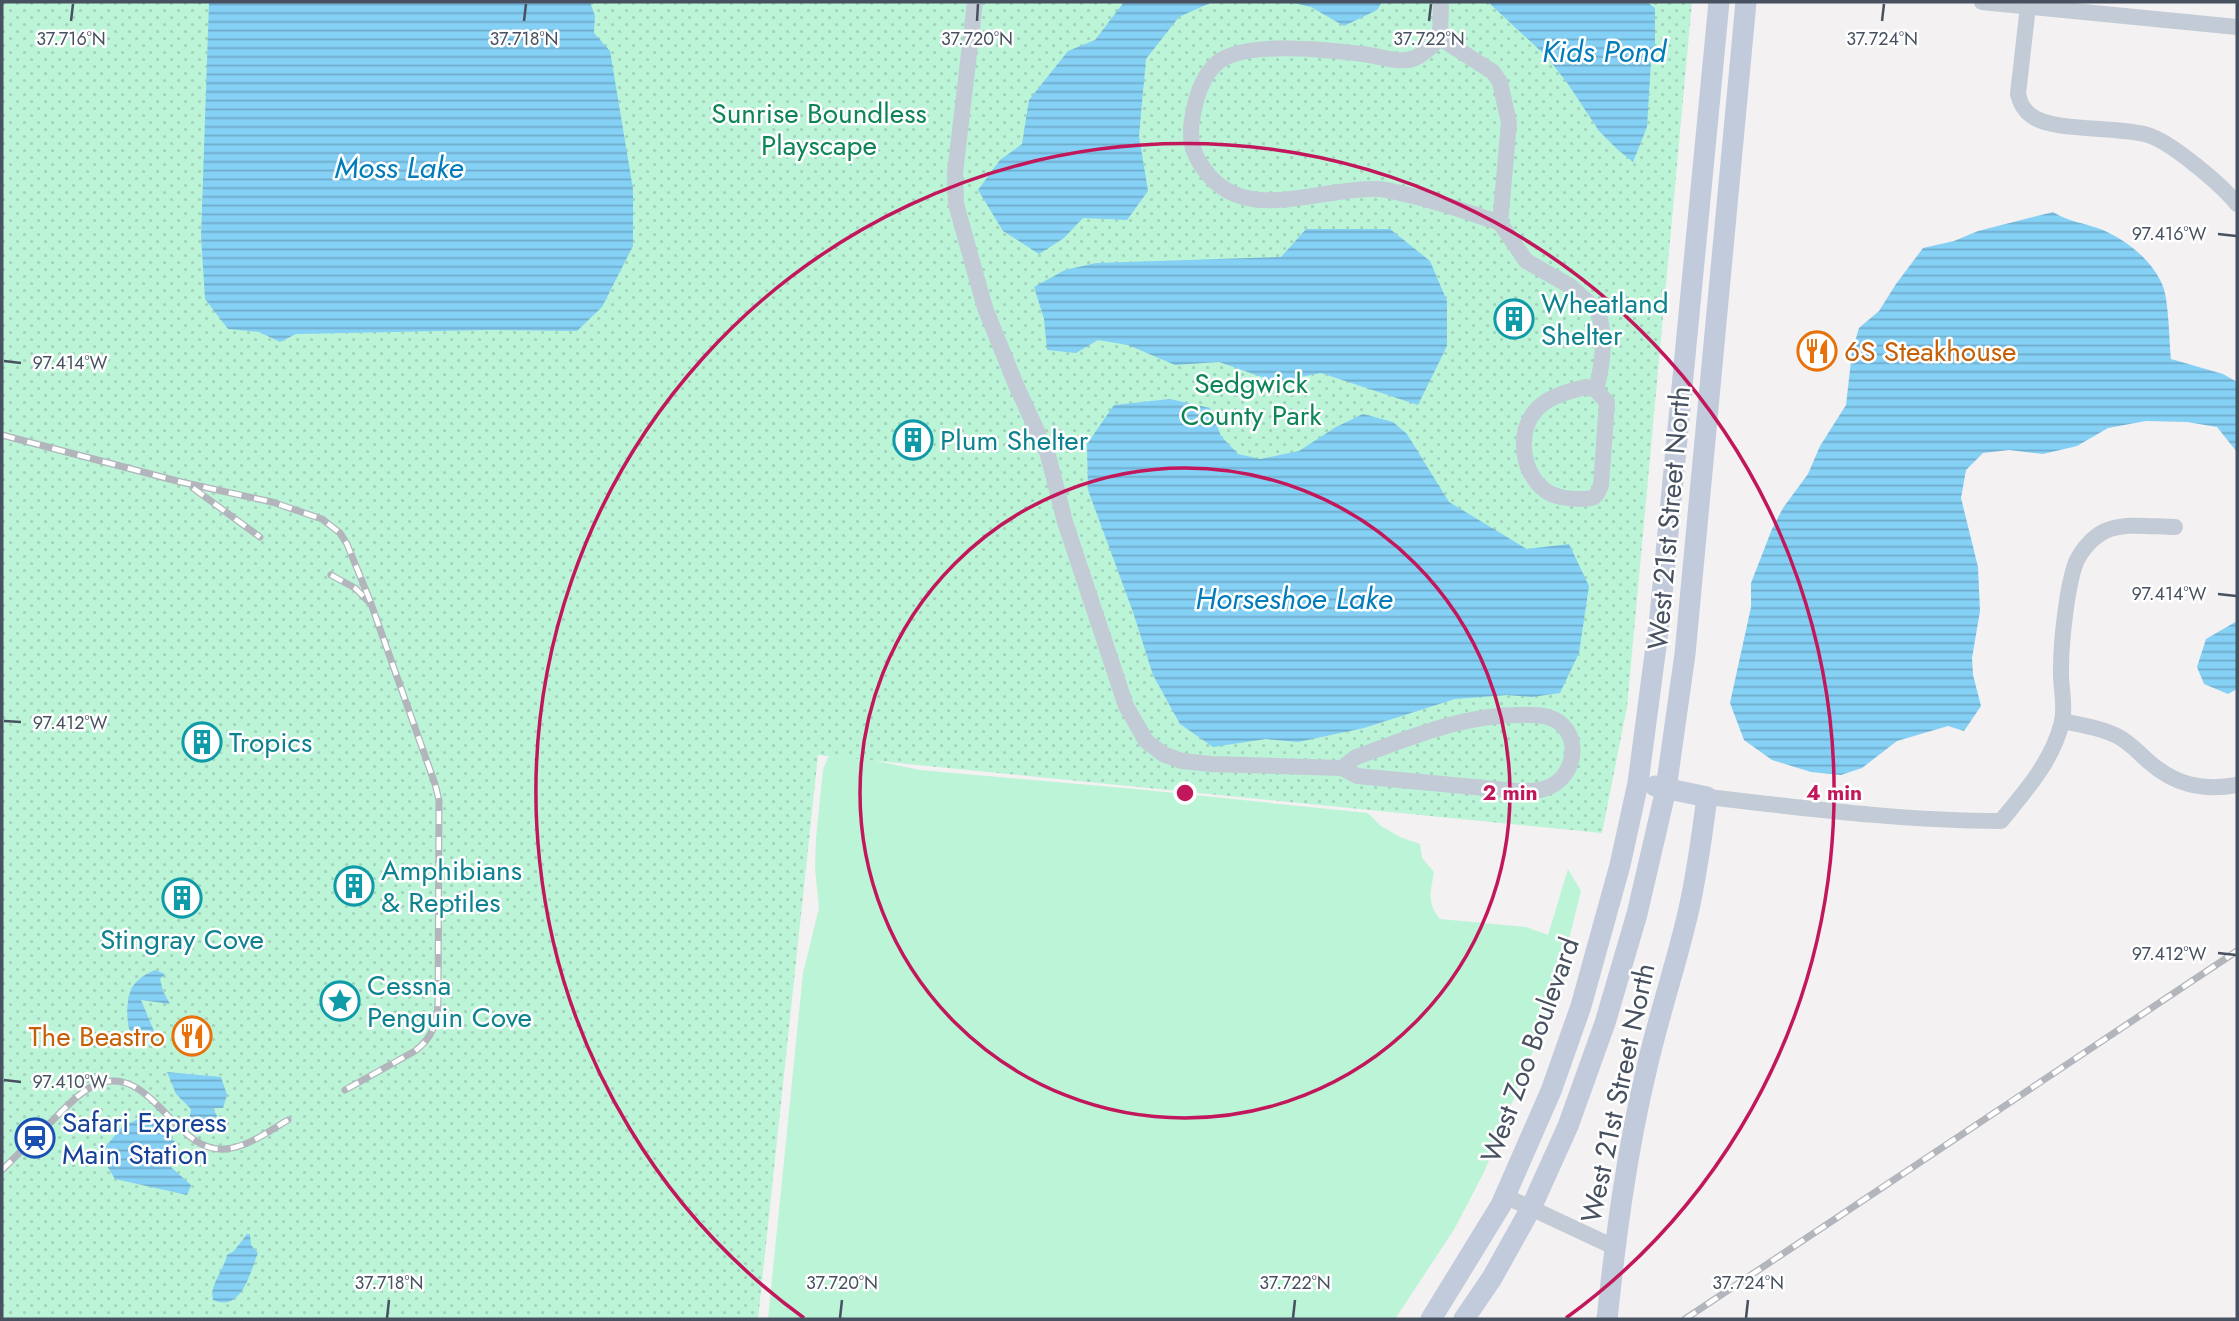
<svg xmlns="http://www.w3.org/2000/svg" width="2239" height="1321" viewBox="0 0 2239 1321" font-family="Jost,sans-serif">
<style>
.grass{fill:#bcf4d8}
.park{fill:url(#park-dots)}
.water{fill:url(#water-rules)}
.lines{fill:none;stroke-linecap:round;stroke-linejoin:round}
.street{stroke:#c3cbd7;stroke-width:16}
.secondary{stroke:#c2cbdb;stroke-width:21}
.rail-casing{stroke:#b2b5bc;stroke-width:7}
.rail{stroke:#fff;stroke-width:4.5;stroke-dasharray:13;stroke-linecap:butt}
.ticks{fill:none;stroke:#475160;stroke-width:2.5}
.ring{fill:none;stroke:#c2185b;stroke-width:3.5}
.labels{text-anchor:middle;dominant-baseline:central;stroke-width:5;stroke-linejoin:round;paint-order:stroke}
.park-label{font-size:28px;fill:#0e8558;stroke:#fff}
.culture-label{font-size:28px;fill:#0d838f;stroke:#fff;text-anchor:start}
.food-label{font-size:28px;fill:#c56008;stroke:#fff;text-anchor:start}
.street-label{font-size:28px;fill:#475160;stroke:#fff}
.transit-label{font-size:28px;fill:#164399;stroke:#fff;text-anchor:start}
.water-label{font-size:30px;font-style:italic;fill:#007cba;stroke:#fff}
.ticks-label{font-size:18px;text-anchor:middle;fill:#475160;stroke:#fff;stroke-width:5;stroke-linejoin:round;paint-order:stroke}
.centre{fill:#c2185b;stroke:#fff;stroke-width:3.5}
.ring-label{font-size:21px;text-anchor:middle;font-weight:bold;fill:#c2185b;stroke:#fff;stroke-width:5;stroke-linejoin:round;paint-order:stroke}
</style>
<defs>
<pattern id="park-dots" width="8" height="8" patternUnits="userSpaceOnUse" patternTransform="scale(1.75)"><rect width="8" height="8" fill="#bcf4d8"/><path d="M2 2h.1M6 6h.1" fill="none" stroke="#a3d3bc" stroke-width="1.8" stroke-linecap="round"/></pattern>
<pattern id="water-rules" width="6" height="5" patternUnits="userSpaceOnUse" patternTransform="scale(1.75)"><rect width="6" height="5" fill="#85d0f5"/><path d="M0 2.5h6" fill="none" stroke="#6fabca"/></pattern>
</defs>
<rect width="100%" height="100%" fill="#f3f1f1"/>
<!-- grass -->
<path class="grass" d="M 837,753 L 920,770 L 1135,789 L 1368,813 L 1381,826 L 1400,837 L 1420,844 L 1422,858 L 1434,872 C 1431,892 1426,902 1440,919 L 1526,927 L 1548,935 L 1568,869 L 1581,891 L 1562,967 L 1536,1043 L 1485,1170 L 1455,1228 L 1395,1319 L 768,1319 L 803,973 L 819,908 L 815,868 L 816,838 L 823,770 L 828,757 Z"/>
<!-- park -->
<polygon class="park" points="2,2 1692,2 1627,707 1602,833 818,755 758,1319 2,1319"/>
<!-- water -->
<g class="water">
<polygon points="209,2 590,2 595,16 594,33 610,51 633,189 633,246 602,307 577,331 490,330 296,334 280,342 259,332 228,329 205,299 201,236"/>
<polygon points="1124,2 1212,2 1179,17 1146,59 1139,136 1148,191 1127,220 1083,218 1064,238 1039,254 1003,231 978,190 1000,160 1022,144 1029,100 1068,51 1095,40"/>
<polygon points="1289,2 1382,2 1377,10 1344,26 1311,7"/>
<polygon points="1488,2 1647,2 1655,8 1655,45 1651,62 1647,127 1633,162 1617,149 1599,131 1568,84 1547,57"/>
<path d="M 2053,212 C 2068,222 2086,223 2103,230 C 2127,241 2151,259 2162,284 C 2169,298 2169,341 2171,359 L 2223,374 L 2237,382 L 2237,452 L 2217,427 L 2187,422 L 2146,421 L 2108,428 L 2077,446 L 2043,454 L 2009,450 L 1983,453 L 1966,470 L 1961,498 L 1978,567 L 1980,611 L 1972,658 L 1973,675 L 1981,706 L 1964,731 L 1948,726 L 1897,741 L 1862,768 L 1841,775 L 1811,772 L 1772,760 L 1744,740 L 1730,703 L 1751,607 L 1751,583 L 1772,529 L 1783,508 L 1808,474 L 1820,446 L 1846,405 L 1852,352 L 1859,328 L 1879,311 L 1896,284 L 1923,248 L 1954,241 L 1978,231 Z"/>
<polygon points="1306,229 1390,229 1430,261 1447,301 1447,346 1418,405 1321,373 1276,382 1219,362 1175,365 1128,345 1098,340 1076,353 1047,350 1044,319 1034,287 1065,270 1096,263 1281,257"/>
<polygon points="1170,399 1210,408 1221,436 1238,454 1260,459 1299,451 1336,427 1363,414 1393,422 1407,434 1449,502 1527,549 1569,544 1589,586 1579,653 1560,693 1532,697 1507,695 1455,699 1364,728 1298,742 1266,739 1213,747 1180,724 1153,675 1133,612 1088,490 1087,444 1114,405"/>
<polygon points="2237,621 2237,689 2228,694 2204,684 2197,667 2206,639"/>
<path d="M 155,970 L 165,974 L 160,979 L 163,991 L 170,1004 L 141,1000 L 154,1031 L 148,1040 L 142,1036 L 138,1041 L 141,1045 L 139,1046 C 126,1035 125,1008 130,992 C 133,982 145,974 155,970 Z"/>
<polygon points="167,1072 221,1077 227,1095 223,1108 213,1108 217,1116 209,1128 193,1127 189,1121 191,1109 176,1094"/>
<polygon points="151,1112 156,1117 154,1126 157,1132 175,1141 166,1153 164,1161 191,1185 187,1195 115,1179 104,1161 103,1150 121,1128"/>
<path d="M 247,1234 L 250,1234 L 251,1245 L 258,1253 C 250,1272 242,1313 213,1300 C 209,1285 224,1270 227,1255 L 234,1251 Z"/>
</g>
<g class="lines">
<!-- street -->
<g class="street">
<path d="M 975,2 L 955,173 L 956,204 L 985,308 L 1016,385 L 1048,455 L 1065,522 L 1126,706 L 1146,741 L 1163,754 L 1182,761 L 1211,764 L 1342,768 L 1357,776 L 1517,791 C 1528,791 1539,792 1549,787 C 1579,774 1582,727 1548,717 C 1540,714 1531,715 1522,715 C 1464,714 1410,738 1356,757 L 1342,768"/>
<path d="M 1441,2 L 1440,38 L 1493,72 L 1500,82 L 1509,123 L 1500,223 L 1526,261 L 1570,286 L 1598,311 C 1606,338 1603,363 1596,390"/>
<polyline points="1982,2 2237,27"/>
<path d="M 2028,6 L 2018,94 C 2020,103 2023,110 2032,116 C 2052,132 2120,126 2148,135 C 2171,142 2222,185 2237,204"/>
<path d="M 1440,38 C 1433,45 1425,54 1415,58 C 1400,64 1379,56 1363,54 C 1330,50 1243,40 1217,63 C 1201,77 1195,100 1192,120 C 1189,139 1192,153 1204,169 C 1244,227 1321,186 1378,189 C 1386,189 1395,192 1404,194 C 1437,201 1468,212 1500,223"/>
<path d="M 1586,387 L 1596,390 L 1607,402 L 1601,485 C 1597,497 1594,499 1582,499 C 1569,499 1556,498 1546,491 C 1521,473 1516,431 1537,409 C 1549,396 1570,391 1586,387 Z"/>
<path d="M 2062,721 C 2081,725 2102,728 2119,737 C 2130,743 2139,753 2148,761 C 2175,785 2202,791 2237,785"/>
<path d="M 1707,797 C 1805,808 1903,821 2001,821 C 2026,790 2052,762 2062,722 C 2066,703 2060,687 2061,668 C 2061,642 2067,586 2076,562 C 2082,549 2093,537 2105,531 C 2125,522 2153,527 2175,527"/>
<polyline points="1505,1196 1614,1247"/>
</g>
<!-- secondary -->
<g class="secondary">
<polyline points="1431,1319 1501,1205 1551,1091 1581,1006 1620,865 1638,783 1660,616 1719,2"/>
<polyline points="1464,1319 1492,1278 1531,1208 1568,1126 1605,1023 1637,914 1666,789 1685,654 1746,2"/>
<path d="M 1607,1319 C 1616,1234 1627,1150 1647,1067 C 1659,1015 1676,965 1688,913 C 1697,874 1702,836 1707,797 L 1655,786"/>
</g>
<!-- rail casing -->
<g class="rail-casing">
<g id="rail">
<path d="M 2,435 L 181,482 L 272,502 L 322,519 L 340,533 L 347,544 L 369,598 L 435,784 L 439,800 L 438,1003 C 437,1024 432,1038 415,1051 L 345,1090"/>
<polyline points="193,488 260,537"/>
<polyline points="331,575 355,588 368,601"/>
<path d="M 2,1170 C 20,1152 38,1135 56,1117 C 67,1106 79,1093 93,1086 C 150,1058 174,1154 225,1149 C 248,1147 269,1131 288,1120"/>
<polyline points="1685,1319 2237,951"/>
</g>
</g>
<!-- rail -->
<use href="#rail" class="rail"/>
</g>
<!-- ticks -->
<path class="ticks" d="M 71,21 L 73,4M 524,21 L 526,4M 977,21 L 978,4M 1429,21 L 1431,4M 1882,21 L 1884,4M 2218,234 L 2236,236M 4,361 L 21,363M 2218,594 L 2236,596M 4,721 L 21,722M 2218,953 L 2236,955M 4,1080 L 21,1082M 387,1318 L 389,1300M 840,1318 L 842,1300M 1293,1318 L 1295,1300M 1746,1318 L 1748,1300"/>
<!-- distance rings -->
<g class="ring">
<circle cx="1185" cy="793" r="325"/>
<path d="M804 1318A649 649 0 1 1 1566 1318"/>
</g>
<!-- icons -->
<defs>
<g id="building-ring" transform="scale(2.0125)"><circle r="9.5" fill="#fff" stroke="#0f9aa8" stroke-width="1.5"/><path d="M-4-6H4V6H1V3H-1V6H-4ZM-2.5-4.3h1.7v1.8h-1.7ZM.8-4.3h1.7v1.8H.8ZM-2.5-1h1.7V.8h-1.7ZM.8-1h1.7V.8H.8Z" fill="#0f9aa8"/></g>
<g id="restaurant-ring" transform="scale(2.0125)"><circle r="9.5" fill="#fff" stroke="#e8710a" stroke-width="1.5"/><path d="M-5-6h1v4h1v-4h1v4h1v-4h1v5L-1.5 .5V6h-2V.5L-5-1ZM5-6V6H3V1.5H1.5Q1.5-4 5-6Z" fill="#e8710a"/></g>
<g id="sight-ring" transform="scale(2.0125)"><circle r="9.5" fill="#fff" stroke="#0f9aa8" stroke-width="1.5"/><path d="M0-6L1.8-2.2L6-1.7L2.9 1.2L3.7 5.4L0 3.3L-3.7 5.4L-2.9 1.2L-6-1.7L-1.8-2.2Z" fill="#0f9aa8"/></g>
<g id="station-ring" transform="scale(2.0125)"><circle r="9.5" fill="#fff" stroke="#1a4fb4" stroke-width="1.5"/><path d="M-3-6H3Q5-6 5-4V2Q5 4 3 4L4.5 6H3L1.5 4h-3L-3 6H-4.5L-3 4Q-5 4-5 2V-4Q-5-6-3-6ZM-3.5-4v3h7v-3ZM-3.5 1v1.5H-2V1ZM2 1v1.5H3.5V1Z" fill="#1a4fb4"/></g>
</defs>
<g fill-rule="evenodd">
<use href="#building-ring" x="1514" y="319"/>
<use href="#restaurant-ring" x="1817" y="351"/>
<use href="#building-ring" x="913" y="440"/>
<use href="#building-ring" x="202" y="742"/>
<use href="#building-ring" x="354" y="886"/>
<use href="#building-ring" x="182" y="898"/>
<use href="#sight-ring" x="340" y="1001"/>
<use href="#restaurant-ring" x="192" y="1036"/>
<use href="#station-ring" x="35" y="1138"/>
</g>
<g class="labels">
<!-- park labels -->
<g class="park-label">
<text x="819" y="113">Sunrise Boundless<tspan x="819" dy="32">Playscape</tspan></text>
<text x="1251" y="383">Sedgwick<tspan x="1251" dy="32">County Park</tspan></text>
</g>
<!-- culture labels -->
<g class="culture-label">
<text x="1541" y="303">Wheatland<tspan x="1541" dy="32">Shelter</tspan></text>
<text x="940" y="440">Plum Shelter</text>
<text x="229" y="742">Tropics</text>
<text x="381" y="870">Amphibians<tspan x="381" dy="32">&amp; Reptiles</tspan></text>
<text x="182" y="939" text-anchor="middle">Stingray Cove</text>
<text x="367" y="985">Cessna<tspan x="367" dy="32">Penguin Cove</tspan></text>
</g>
<!-- food labels -->
<g class="food-label">
<text x="1844" y="351">6S Steakhouse</text>
<text x="165" y="1036" text-anchor="end">The Beastro</text>
</g>
<!-- street labels -->
<g class="street-label">
<text transform="translate(1669 518) rotate(-85)">West 21st Street North</text>
<text transform="translate(1530 1050) rotate(-70)">West Zoo Boulevard</text>
<text transform="translate(1618 1093) rotate(-78)">West 21st Street North</text>
</g>
<!-- transit labels -->
<g class="transit-label">
<text x="62" y="1122">Safari Express<tspan x="62" dy="32">Main Station</tspan></text>
</g>
<!-- water labels -->
<g class="water-label">
<text x="1604" y="51">Kids Pond</text>
<text x="399" y="167">Moss Lake</text>
<text x="1294" y="598">Horseshoe Lake</text>
</g>
</g>
<g class="ticks-label">
<text x="71" y="45">37.716°N</text>
<text x="524" y="45">37.718°N</text>
<text x="977" y="45">37.720°N</text>
<text x="1429" y="45">37.722°N</text>
<text x="1882" y="45">37.724°N</text>
<text x="2169" y="240">97.416°W</text>
<text x="70" y="369">97.414°W</text>
<text x="2169" y="600">97.414°W</text>
<text x="70" y="729">97.412°W</text>
<text x="2169" y="960">97.412°W</text>
<text x="70" y="1088">97.410°W</text>
<text x="389" y="1289">37.718°N</text>
<text x="842" y="1289">37.720°N</text>
<text x="1295" y="1289">37.722°N</text>
<text x="1748" y="1289">37.724°N</text>
</g>
<circle cx="1185" cy="793" r="10" class="centre"/>
<g class="ring-label">
<text x="1510" y="800">2 min</text>
<text x="1834" y="800">4 min</text>
</g>
<!-- border -->
<rect width="2239" height="1321" fill="none" stroke="#475160" stroke-width="7"/>
</svg>
